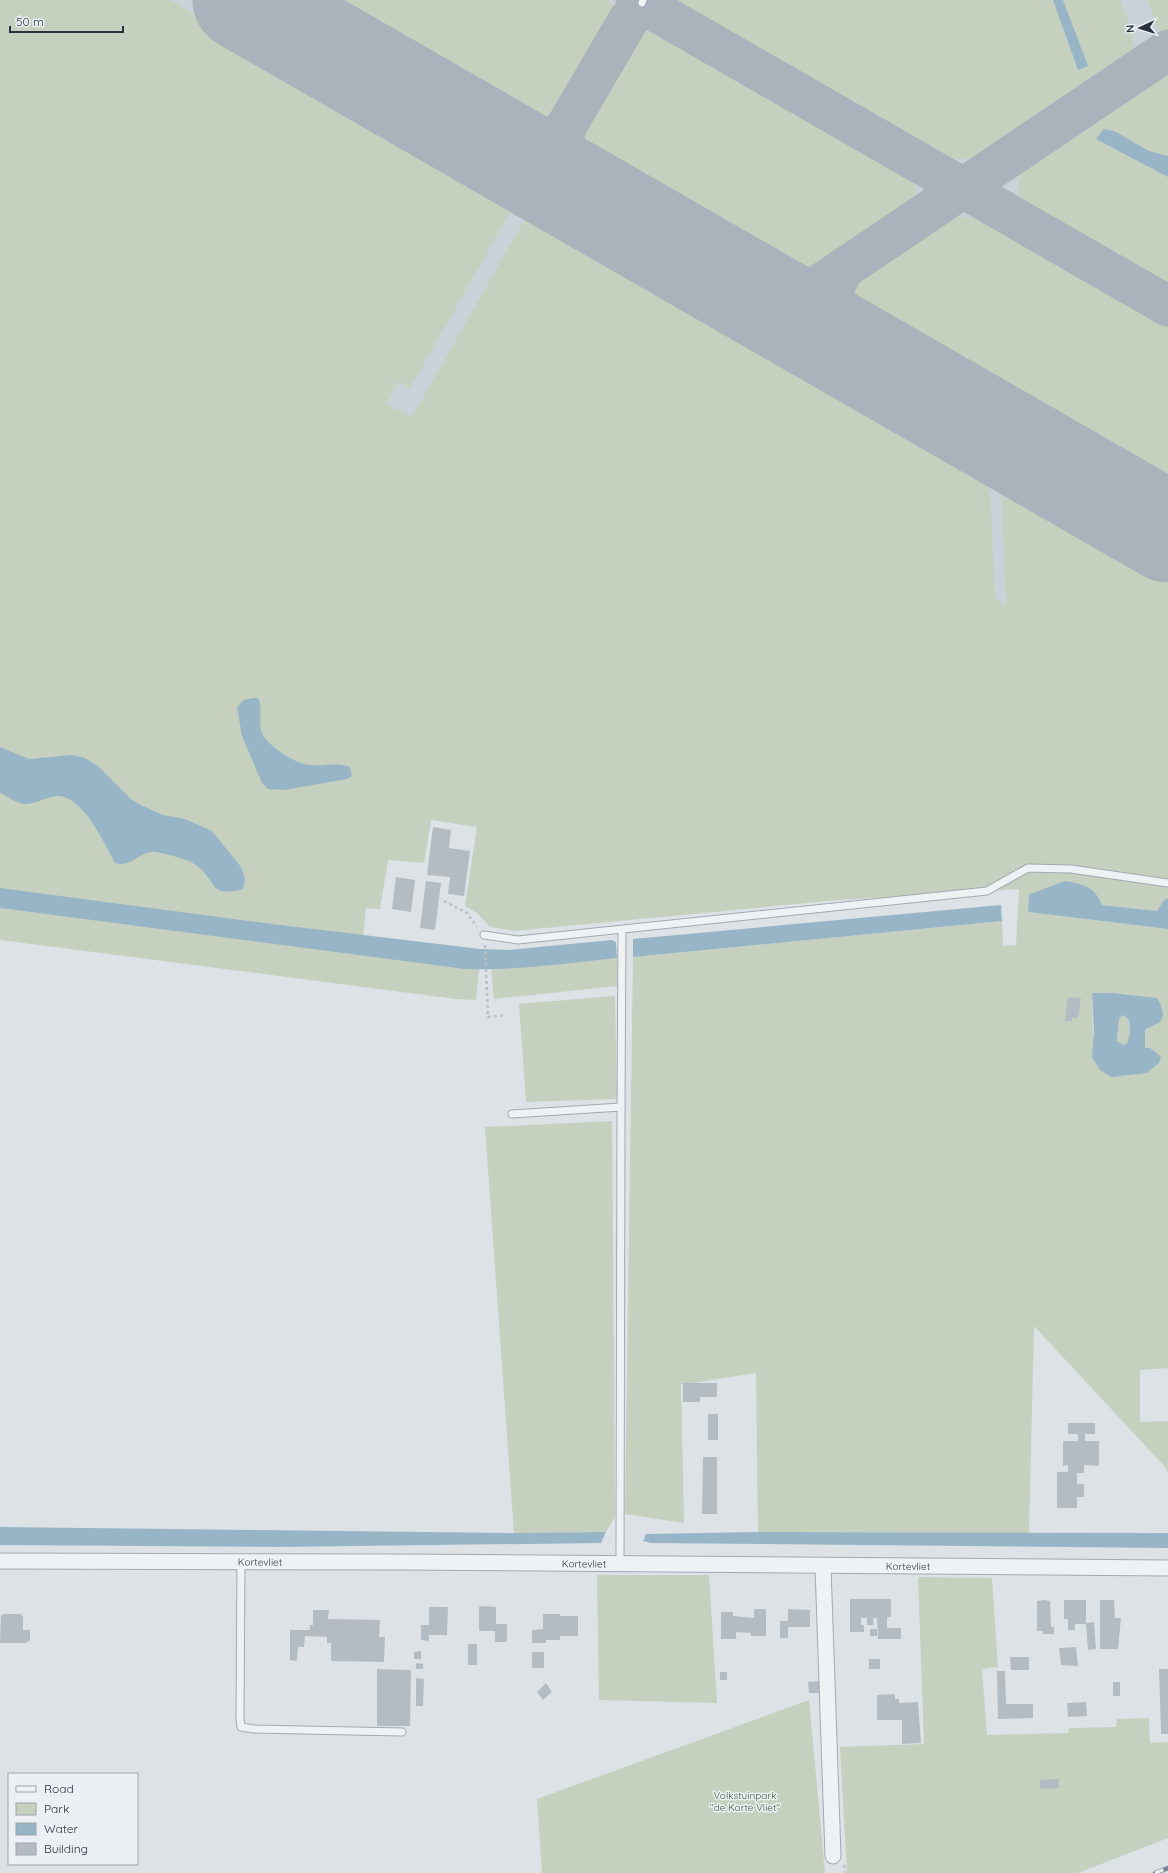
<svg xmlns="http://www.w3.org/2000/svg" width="1168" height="1873" viewBox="0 0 1168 1873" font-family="Quicksand,sans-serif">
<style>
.built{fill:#cbd1d8}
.green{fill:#c5d0be;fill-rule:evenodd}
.water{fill:#98b4c7;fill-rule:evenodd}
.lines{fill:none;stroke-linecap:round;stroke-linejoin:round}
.taxiway{stroke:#aab2bc;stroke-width:41}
.runway{stroke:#aab2bc;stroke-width:101}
.building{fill:#b4bcc3}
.service-casing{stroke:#a3a9b1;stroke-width:9}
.minor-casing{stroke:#a3a9b1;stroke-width:17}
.path{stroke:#bbc0c5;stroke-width:2.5;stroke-dasharray:3 3;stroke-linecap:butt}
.service{stroke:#eff2f5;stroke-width:7}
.minor{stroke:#eff2f5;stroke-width:15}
.rail-casing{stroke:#778390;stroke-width:4.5}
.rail{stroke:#ecf0f4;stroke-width:3;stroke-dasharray:9;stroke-linecap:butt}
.labels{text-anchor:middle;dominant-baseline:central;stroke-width:3;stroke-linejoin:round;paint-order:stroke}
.street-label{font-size:10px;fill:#27313d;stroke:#ecf0f4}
.park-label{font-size:10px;fill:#3f5834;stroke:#ecf0f4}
</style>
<rect width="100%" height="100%" fill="#dde2e7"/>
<!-- built -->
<polygon class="built" points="0,0 1168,0 1168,698 483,644"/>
<!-- green -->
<g class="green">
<path d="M 0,0 L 170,0 L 518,198 L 410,388 L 398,381 L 386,404 L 412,417 L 532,206 L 989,470 L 995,599 L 1006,605 L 1001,477 L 1168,573 L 1168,912 L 1102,905 L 1039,892 L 1029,894 L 1028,912 L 1168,929 L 1168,1368 L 1140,1370 L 1140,1422 L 1168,1421 L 1168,1473 L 1166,1468 L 1034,1326 L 1029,1533 L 758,1532 L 756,1373 L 681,1385 L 684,1523 L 625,1514 L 633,957 L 1002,921 L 1003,946 L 1016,945 L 1019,889 L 839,900 L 514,931 L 490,927 L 477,913 L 465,906 L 477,827 L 431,820 L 424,863 L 388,860 L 380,909 L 366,908 L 363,936 L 0,896 ZM 1092,993 L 1113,993 L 1157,998 L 1158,1024 L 1145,1029 L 1145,1048 L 1159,1063 L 1147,1073 L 1093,1039 Z"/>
<path d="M 320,0 L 608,0 L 616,8 L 615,18 L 559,119 C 549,124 542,125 531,124 Z"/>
<path d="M 664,0 L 1053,0 L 1078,70 L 1088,66 L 1063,0 L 1120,0 C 1127,20 1140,39 1130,59 L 987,155 C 964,161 943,161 921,149 L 665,3 Z"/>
<polygon points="1148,0 1168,0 1168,31 1158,30"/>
<path d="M 642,25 L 655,27 L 907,172 C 919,185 920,195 908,208 L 821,268 L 807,275 L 791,274 L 583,153 L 578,144 L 576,133 L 636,28 Z"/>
<path d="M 1168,66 L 1168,156 L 1149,151 L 1108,129 L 1096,139 L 1168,177 L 1168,290 L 1030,211 C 1010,188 1018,174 1036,154 Z"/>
<polygon points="957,217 981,218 1000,226 1168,322 1168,489 887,328 869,316 857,306 853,294 854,285 859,276 869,267 924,230 938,222"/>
<polygon points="0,908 479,969 476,1000 456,999 0,940"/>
<polygon points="617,958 617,986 494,999 491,970"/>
<polygon points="615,996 617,1099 526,1102 519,1004"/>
<polygon points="1123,1015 1129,1020 1130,1033 1127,1043 1124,1045 1117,1042 1119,1019"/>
<polygon points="612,1121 615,1517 606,1532 514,1533 485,1127"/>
<polygon points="597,1575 709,1575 717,1703 599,1700"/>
<polygon points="918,1577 992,1578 998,1667 982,1669 987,1735 1068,1733 1069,1728 1116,1727 1117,1719 1149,1718 1150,1743 1168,1742 1168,1838 1078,1873 847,1873 840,1747 924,1744"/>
<polygon points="809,1700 825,1873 542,1873 537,1799"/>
</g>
<!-- water -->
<g class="water">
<polygon points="1053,0 1063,0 1088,66 1078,70"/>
<polygon points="1104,129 1114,131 1149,151 1168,156 1168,177 1096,139"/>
<path d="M 253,698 L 258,698 C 264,710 256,726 264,737 C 272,748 297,765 311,765 C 324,766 337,762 350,767 L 352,776 L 347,779 L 284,790 L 268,789 L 262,783 L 242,736 L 237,707 L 244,700 Z"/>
<path d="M 0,747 L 29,759 L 72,755 L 85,758 L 98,766 L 132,800 L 143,806 L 163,815 L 185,819 L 212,831 L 241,867 L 245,879 L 243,889 C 210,897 219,886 199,867 C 191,860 165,853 155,852 C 140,850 133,868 115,863 C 104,843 84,798 59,796 C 48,796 36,804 25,804 C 18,804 7,796 0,793 Z"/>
<path d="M 1066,881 C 1085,885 1095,887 1102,905 L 1157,911 L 1164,900 L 1168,898 L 1168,929 L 1028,912 L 1029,894 C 1042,891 1053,884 1066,881 Z"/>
<path d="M 0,888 L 272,924 L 480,949 L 508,950 L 612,940 L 616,942 L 617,958 C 566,963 515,971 465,969 L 0,908 Z"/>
<polygon points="1001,905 1002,921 633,957 633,939"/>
<path d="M 1092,993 L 1113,993 L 1157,998 C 1162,1005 1167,1020 1157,1024 C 1153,1026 1149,1027 1145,1030 L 1145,1048 L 1150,1048 L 1161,1057 L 1159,1063 L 1147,1073 L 1111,1077 L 1100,1070 L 1092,1057 L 1094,1031 ZM 1123,1015 L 1129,1020 L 1130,1033 L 1127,1043 L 1124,1045 L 1117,1041 L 1119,1019 Z"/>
<polygon points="0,1527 514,1533 606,1532 601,1543 277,1547 0,1545"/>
<polygon points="758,1532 1168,1533 1168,1548 651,1543 643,1541 646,1534"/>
</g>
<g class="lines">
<!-- taxiway -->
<g class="taxiway">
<polyline points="263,0 270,11 291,28"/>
<polyline points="636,0 1168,306"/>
<path d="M 567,125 C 555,157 564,177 589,199"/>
<path d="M 484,139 C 517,154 543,155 567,125 L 629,19"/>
<path d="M 846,267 C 821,297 833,331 860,355"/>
<path d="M 750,292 C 773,300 785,301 809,292 L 1168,50"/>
</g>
<!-- runway -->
<polyline class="runway" points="243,0 1168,532"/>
</g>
<!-- building -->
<g class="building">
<polygon points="433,827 451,830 449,848 470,851 464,896 448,894 450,877 427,875"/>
<polygon points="396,877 415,880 411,912 392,909"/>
<polygon points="426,881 441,883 435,930 420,928"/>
<polygon points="1068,997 1081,998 1078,1018 1072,1018 1072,1021 1065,1021"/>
<polygon points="683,1383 717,1383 717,1397 700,1397 700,1402 683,1402"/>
<rect x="708" y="1414" width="10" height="26"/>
<polygon points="1068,1423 1095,1423 1095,1434 1085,1434 1085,1441 1099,1441 1099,1466 1084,1465 1084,1473 1077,1473 1077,1484 1084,1484 1084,1497 1077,1497 1077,1508 1057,1508 1057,1472 1068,1472 1068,1465 1063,1466 1063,1441 1078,1441 1078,1434 1068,1434"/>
<polygon points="703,1457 717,1457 717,1514 702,1514"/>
<polygon points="850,1599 891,1599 891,1617 887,1617 887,1628 901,1628 901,1639 878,1639 877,1618 873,1618 874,1625 867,1625 867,1618 861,1618 861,1625 864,1625 864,1632 850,1632"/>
<polygon points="1044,1600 1050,1601 1051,1627 1054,1627 1054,1634 1043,1634 1043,1631 1037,1631 1037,1601"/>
<polygon points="1064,1600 1086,1600 1086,1623 1094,1622 1096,1649 1088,1650 1086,1624 1075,1624 1075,1630 1068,1630 1068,1619 1064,1619"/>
<polygon points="1100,1600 1114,1600 1115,1618 1121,1618 1118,1649 1100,1649"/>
<polygon points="482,1606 496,1607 496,1624 507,1624 507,1642 495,1642 495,1631 479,1631 479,1607"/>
<polygon points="429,1607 448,1607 447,1635 429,1635 429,1641 421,1640 421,1625 429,1625"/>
<polygon points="754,1609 766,1609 766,1636 751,1636 751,1633 736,1632 736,1639 721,1639 721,1612 733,1612 733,1616 754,1618"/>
<polygon points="788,1609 810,1610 810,1627 788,1627 788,1638 780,1638 780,1621 788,1621"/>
<polygon points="313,1610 329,1610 328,1619 380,1620 379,1637 385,1637 384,1662 331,1661 331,1643 327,1643 327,1637 305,1636 304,1647 298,1647 297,1661 290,1660 290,1630 310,1630 310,1625 313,1625"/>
<polygon points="3,1614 21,1614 23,1617 23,1630 30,1630 30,1640 26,1643 0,1643 1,1616"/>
<polygon points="543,1614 560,1614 560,1616 578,1616 578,1636 560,1636 560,1640 546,1640 546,1643 532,1643 532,1630 543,1629"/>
<rect x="870" y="1629" width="7" height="7"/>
<rect x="468" y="1644" width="9" height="21"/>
<polygon points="1076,1647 1078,1666 1061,1665 1059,1648"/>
<polygon points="421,1651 421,1659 414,1659 414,1652"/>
<rect x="532" y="1652" width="12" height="16"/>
<polygon points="1010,1657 1029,1657 1029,1670 1011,1670"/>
<rect x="869" y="1659" width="11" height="10"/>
<polygon points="416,1663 423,1664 423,1669 416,1669"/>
<polygon points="377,1669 411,1670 410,1726 377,1726"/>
<polygon points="1159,1669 1168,1669 1168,1734 1161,1734"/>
<polygon points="997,1671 1005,1671 1006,1704 1033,1704 1033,1718 998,1719"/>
<rect x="720" y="1672" width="7" height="8"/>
<polygon points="416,1678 424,1679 423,1706 416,1706"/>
<polygon points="820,1681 820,1693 809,1693 808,1682"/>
<rect x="1113" y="1682" width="7" height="14"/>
<polygon points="546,1683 552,1692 543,1700 537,1692"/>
<polygon points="895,1694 895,1699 899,1699 899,1703 918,1702 921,1743 902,1744 902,1720 877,1720 877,1695"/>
<polygon points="1086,1702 1087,1716 1068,1717 1067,1703"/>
<polygon points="1059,1779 1059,1788 1040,1789 1040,1780"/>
</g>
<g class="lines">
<!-- service casing -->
<g class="service-casing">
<g id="service">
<polyline points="642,3 643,0"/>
<polyline points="484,935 518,940 987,891 1028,868 1071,869 1168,883"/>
<polyline points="621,1107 622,930"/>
<polyline points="512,1114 621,1107 620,1564"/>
<polyline points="241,1562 240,1719 241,1727 254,1729 402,1732"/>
</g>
</g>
<!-- minor casing -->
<g class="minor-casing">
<g id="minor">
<path id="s1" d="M 0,1561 L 402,1562 L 1168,1568"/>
<polyline points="823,1567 833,1856"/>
</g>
</g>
<!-- path -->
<g class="path">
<polyline points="444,901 467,913 477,927"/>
<polyline points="485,945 488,1017 506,1015"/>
<polyline points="844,1865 845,1873"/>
</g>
<!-- service -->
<use href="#service" class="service"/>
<!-- minor -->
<use href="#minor" class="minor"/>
<!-- rail casing -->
<g class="rail-casing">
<polyline id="rail" points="1155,1873 1168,1868"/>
</g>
<!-- rail -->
<use href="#rail" class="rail"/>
</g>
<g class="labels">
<!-- street labels -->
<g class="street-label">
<text stroke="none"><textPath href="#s1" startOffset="260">Kortevliet</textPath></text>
<text stroke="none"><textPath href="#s1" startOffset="584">Kortevliet</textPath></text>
<text stroke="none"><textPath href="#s1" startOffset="908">Kortevliet</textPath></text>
</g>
<!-- park labels -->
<g class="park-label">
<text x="745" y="1795">Volkstuinpark<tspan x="745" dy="12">"de Korte Vliet"</tspan></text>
</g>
</g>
<!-- legend -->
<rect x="8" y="1773" width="130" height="92" fill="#ecf0f4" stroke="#9da4ab"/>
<rect x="16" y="1786" width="20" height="6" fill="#eff2f5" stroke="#9da4ab"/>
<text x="44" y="1793" font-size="12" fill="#27313d">Road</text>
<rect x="16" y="1803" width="20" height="12" fill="#c5d0be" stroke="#9da4ab"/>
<text x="44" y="1813" font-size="12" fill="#27313d">Park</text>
<rect x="16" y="1823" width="20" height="12" fill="#98b4c7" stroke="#9da4ab"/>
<text x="44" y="1833" font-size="12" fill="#27313d">Water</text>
<rect x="16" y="1843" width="20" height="12" fill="#b4bcc3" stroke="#9da4ab"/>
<text x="44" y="1853" font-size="12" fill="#27313d">Building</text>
<!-- north arrow -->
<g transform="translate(1140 28) rotate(266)" stroke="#ecf0f4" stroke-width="3" paint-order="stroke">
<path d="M0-3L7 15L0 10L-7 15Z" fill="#27313d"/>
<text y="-6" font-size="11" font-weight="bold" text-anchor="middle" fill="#27313d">N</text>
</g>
<!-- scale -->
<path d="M10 26v6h113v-6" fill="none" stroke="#27313d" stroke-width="2"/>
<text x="16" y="26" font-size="12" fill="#27313d" stroke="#ecf0f4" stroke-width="3" paint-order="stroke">50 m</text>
</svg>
